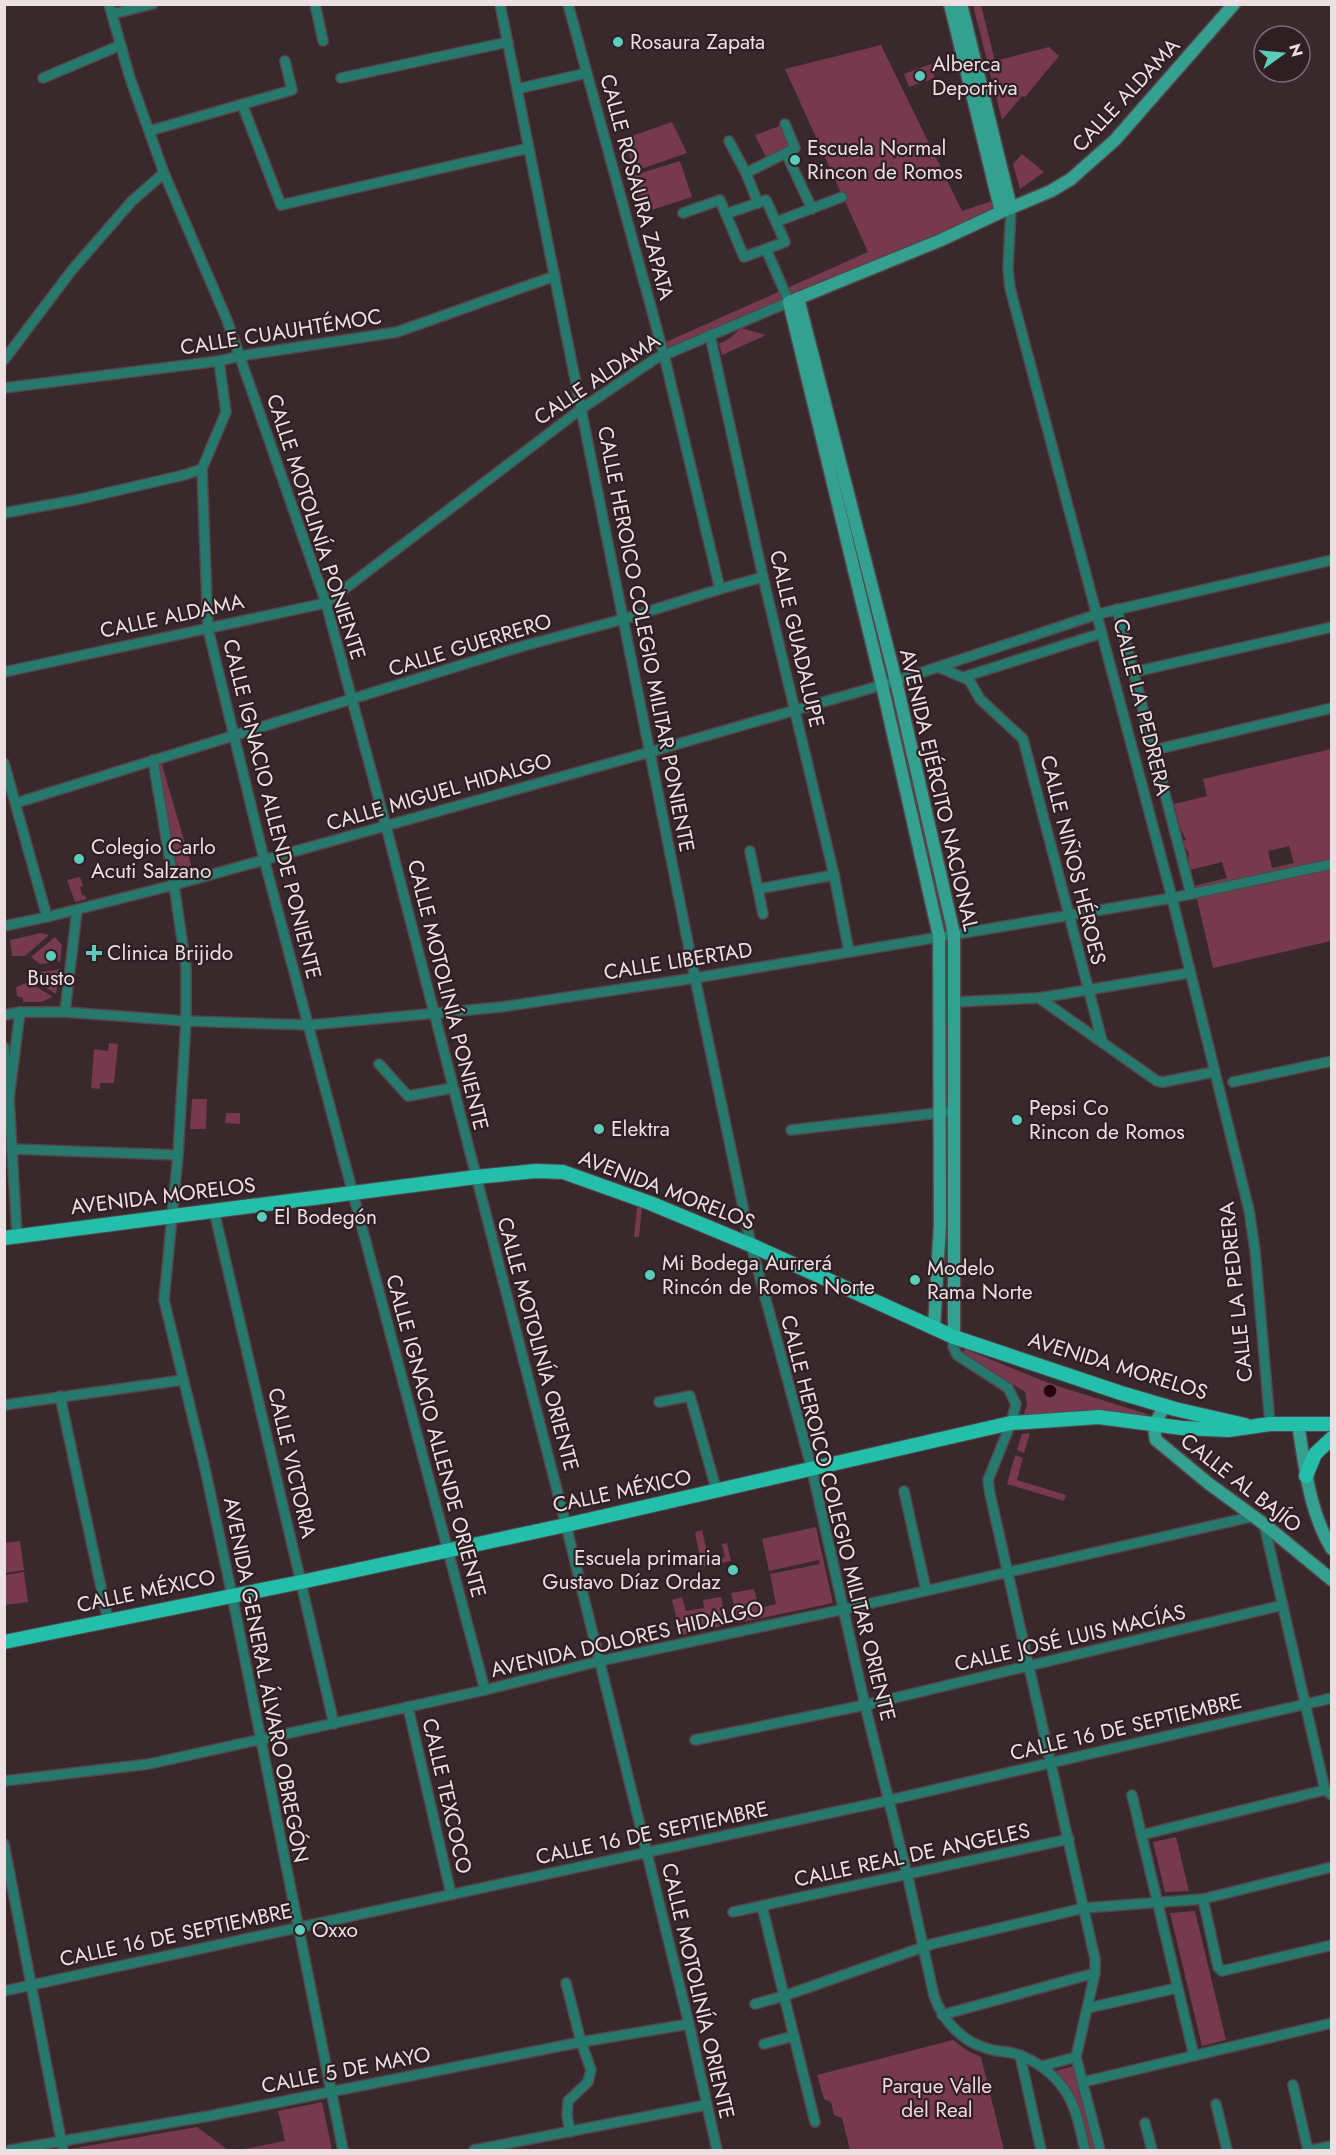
<svg xmlns="http://www.w3.org/2000/svg" width="1336" height="2155" viewBox="0 0 1336 2155" font-family="Jost,sans-serif">
<style>
.green{fill:#76394d;fill-rule:evenodd}
.water{fill:#2a0111;stroke:#644450;stroke-width:1.5}
.lines{fill:none;stroke-linecap:round;stroke-linejoin:round}
.street-casing{stroke:#56464a;stroke-width:12}
.secondary-casing{stroke:#56464a;stroke-width:15}
.primary-casing{stroke:#56464a;stroke-width:16}
.street{stroke:#257a6d;stroke-width:9}
.secondary{stroke:#34a08f;stroke-width:12}
.primary{stroke:#24bfaa;stroke-width:14}
.poi-dot{fill:#5bcebb;stroke:#2f1f23;stroke-width:2}
.labels{text-anchor:middle;dominant-baseline:central;stroke-width:4.5;stroke-linejoin:round;paint-order:stroke}
.poi-label{font-size:21px;fill:#ece0e3;stroke:#2f1f23;text-anchor:start}
.street-label{font-size:21px;fill:#ece0e3;stroke:#2f1f23}
.park-label{font-size:21px;fill:#f0d5dc;stroke:#2f1f23}
</style>
<rect width="100%" height="100%" fill="#39292d"/>
<!-- green -->
<g class="green">
<polygon points="973,5 981,5 995,61 1049,47 1059,56 1025,97 1022,96 1002,120"/>
<polygon points="881,45 962,211 995,200 999,210 669,349 666,342 868,252 785,69"/>
<polygon points="931,64 935,78 909,87 904,74"/>
<polygon points="672,122 687,153 635,171 623,139"/>
<polygon points="782,125 791,147 767,159 755,135"/>
<polygon points="1022,154 1044,172 1020,189 1013,164"/>
<polygon points="680,161 692,197 642,213 632,176"/>
<polygon points="798,300 954,934 955,1327 947,1324 947,935 869,621"/>
<polygon points="741,328 766,335 722,355 719,344 730,338"/>
<path d="M 1331,749 L 1331,941 L 1213,968 L 1194,886 L 1227,878 L 1222,862 L 1190,870 L 1188,856 L 1189,855 L 1187,849 L 1186,849 L 1183,841 L 1186,840 L 1180,828 L 1174,804 L 1207,796 L 1203,779 ZM 1289,846 L 1294,863 L 1272,868 L 1268,851 Z"/>
<polygon points="161,761 194,875 180,879 155,763"/>
<polygon points="80,877 83,886 80,887 82,896 85,895 86,899 75,902 67,880"/>
<polygon points="41,933 49,935 25,956 12,956 10,940"/>
<polygon points="55,937 62,945 60,962 58,962 56,951 48,953 50,963 40,964 31,957"/>
<polygon points="60,969 56,994 34,980 41,972"/>
<polygon points="29,982 53,997 41,1002 23,1002 23,998 17,996 16,987"/>
<polygon points="109,1043 118,1044 114,1083 100,1083 100,1089 91,1088 94,1049 108,1051"/>
<polygon points="192,1099 207,1099 206,1129 190,1129"/>
<polygon points="226,1113 240,1113 240,1124 225,1123"/>
<polygon points="637,1207 642,1208 639,1237 634,1237"/>
<polygon points="965,1349 1051,1384 1150,1415 1022,1419 1027,1405 1025,1392 965,1354 963,1352"/>
<polygon points="1030,1433 1024,1453 1017,1450 1022,1434"/>
<polygon points="1015,1455 1023,1458 1017,1480 1066,1495 1064,1501 1007,1484"/>
<polygon points="816,1527 833,1603 738,1623 731,1593 754,1589 759,1608 776,1604 770,1574 820,1564 819,1560 769,1571 762,1539"/>
<polygon points="702,1530 709,1561 725,1557 722,1544 727,1543 731,1561 702,1567 695,1532"/>
<polygon points="20,1541 24,1570 5,1573 5,1543"/>
<polygon points="24,1572 28,1602 5,1605 5,1575"/>
<polygon points="682,1597 686,1611 704,1608 703,1600 721,1597 727,1625 681,1635 672,1600"/>
<polygon points="1176,1837 1189,1891 1165,1892 1153,1842"/>
<polygon points="1195,1911 1226,2040 1202,2046 1170,1913"/>
<polygon points="953,2040 966,2050 981,2057 1004,2150 850,2150 842,2118 834,2115 831,2102 824,2099 817,2075"/>
<path d="M 1073,2066 L 1095,2150 L 1091,2150 C 1083,2119 1078,2096 1056,2071 Z"/>
<polygon points="322,2102 332,2150 239,2150 285,2141 278,2111"/>
<polygon points="197,2127 228,2150 70,2149"/>
</g>
<!-- water -->
<circle class="water" cx="1050" cy="1391" r="7"/>
<g class="lines">
<!-- street casing -->
<g class="street-casing">
<g id="street">
<polyline points="109,4 130,78 149,131 164,173 227,320 326,603 386,826 566,1525 689,2024 717,2150"/>
<polyline points="315,4 323,41"/>
<path d="M 500,4 L 695,978 L 751,1245 L 812,1470 L 865,1705 L 909,1882 L 934,1996 C 943,2021 962,2042 989,2049 C 998,2052 1007,2051 1016,2054 C 1035,2060 1053,2073 1064,2089 C 1077,2107 1080,2130 1085,2150"/>
<polyline points="568,4 664,355 720,589"/>
<polyline points="112,14 153,4"/>
<polyline points="43,78 121,45"/>
<polyline points="341,78 508,42"/>
<polyline points="517,89 587,73"/>
<polyline points="242,104 281,205 529,148"/>
<polyline points="785,124 795,148 786,153"/>
<polyline points="149,131 292,90 285,61"/>
<polyline points="729,141 746,173"/>
<polyline points="758,203 746,173 786,153 812,209"/>
<polyline points="1011,208 1008,268 1010,288 1172,898 1249,1210 1255,1250 1270,1424"/>
<polyline points="726,214 766,200 785,242 766,249"/>
<polyline points="776,222 842,197"/>
<polyline points="710,335 763,577 834,875 849,952"/>
<polyline points="4,360 72,270 132,201 164,173"/>
<polyline points="219,361 226,412 202,469 208,629 264,859 485,1690"/>
<polyline points="4,388 219,361 240,356 397,332 555,276"/>
<polyline points="4,513 76,500 184,475 202,469"/>
<polyline points="1117,609 1191,894"/>
<polyline points="938,667 969,680 980,699 1023,739 1102,1041"/>
<polyline points="4,672 326,603 581,409 655,359 789,302 766,249 744,257 720,200 683,213"/>
<polyline points="1134,672 1332,627"/>
<polyline points="964,677 1102,633"/>
<polyline points="1154,750 1332,708"/>
<polyline points="153,760 174,885 186,967 186,1021 178,1155 164,1300 204,1464 232,1595 343,2150"/>
<polyline points="4,763 47,917"/>
<polyline points="16,803 523,646 624,619 720,589 763,577"/>
<polyline points="750,851 763,914"/>
<polyline points="758,889 834,875"/>
<polyline points="4,926 47,917 174,885 650,752 896,681 1098,614 1332,560"/>
<polyline points="1039,998 1157,1081 1163,1082 1214,1072"/>
<polyline points="954,1002 1039,998 1189,973"/>
<polyline points="65,1012 77,910"/>
<polyline points="4,1015 20,1012 65,1012 186,1021 310,1025 501,1007 695,978 1172,898 1332,864"/>
<polyline points="4,1047 7,1081"/>
<polyline points="379,1064 408,1096 453,1088"/>
<polyline points="1233,1082 1332,1061"/>
<polyline points="791,1130 955,1111"/>
<polyline points="12,1149 178,1155"/>
<polyline points="214,1211 334,1724"/>
<polyline points="17,1236 9,1098 20,1012"/>
<polyline points="954,1337 953,1346 957,1355 1008,1388 1016,1404 1011,1423 988,1480 990,1494 1095,1959 1095,1973 1076,2057 1100,2150"/>
<polyline points="60,1396 108,1620"/>
<polyline points="659,1402 690,1396 717,1492"/>
<polyline points="4,1405 183,1380"/>
<polyline points="904,1491 926,1590"/>
<polyline points="1264,1524 1325,1790 1332,1795"/>
<polyline points="408,1707 451,1894"/>
<polyline points="695,1740 865,1705 1283,1605"/>
<polyline points="4,1781 149,1764 485,1690 600,1661 850,1608 1255,1516"/>
<polyline points="1132,1795 1194,2056"/>
<polyline points="1141,1835 1325,1790"/>
<polyline points="4,1844 63,2150"/>
<polyline points="1203,1899 1218,1967 1222,1971 1332,1945"/>
<polyline points="762,1906 815,2122"/>
<polyline points="733,1912 1069,1839"/>
<polyline points="566,1983 581,2042 591,2070 588,2082 568,2101 567,2115 570,2132"/>
<polyline points="4,1991 881,1802 1332,1698"/>
<polyline points="755,2004 784,1996 932,1944 1084,1908 1203,1899 1332,1867"/>
<polyline points="1088,2008 1177,1988"/>
<polyline points="942,2015 1095,1973"/>
<polyline points="764,2044 794,2036"/>
<polyline points="1020,2055 1041,2150"/>
<polyline points="1042,2066 1076,2057"/>
<polyline points="1083,2082 1332,2023"/>
<polyline points="1293,2085 1308,2150"/>
<polyline points="1216,2104 1227,2150"/>
<polyline points="1145,2123 1152,2150"/>
<polyline points="10,2150 209,2116 581,2042 689,2024"/>
<polyline points="474,2150 706,2105"/>
<polyline points="1312,2150 1332,2146"/>
</g>
</g>
<!-- secondary casing -->
<g class="secondary-casing">
<g id="secondary">
<polyline points="950,4 1001,212"/>
<polyline points="961,4 1011,208"/>
<polyline points="798,298 896,681 954,934 954,1337"/>
<polyline points="934,1328 940,1224 939,936 882,685 789,302 941,240 1001,212 1051,191 1071,179 1115,140 1234,4"/>
<path d="M 1165,1405 C 1158,1418 1152,1426 1156,1440 L 1208,1483 L 1264,1524 L 1332,1580"/>
<path d="M 1298,1424 C 1305,1466 1309,1512 1332,1549"/>
</g>
</g>
<!-- primary casing -->
<g class="primary-casing">
<g id="primary">
<polyline points="4,1238 476,1177 536,1171 563,1172 650,1203 751,1245 954,1337 1121,1393 1175,1409 1245,1425"/>
<polyline points="1306,1476 1315,1454 1332,1438"/>
<polyline points="4,1642 301,1582 566,1525 1011,1423 1099,1417 1182,1428 1228,1430 1270,1424 1332,1424"/>
</g>
</g>
<!-- street -->
<use href="#street" class="street"/>
<!-- secondary -->
<use href="#secondary" class="secondary"/>
<!-- primary -->
<use href="#primary" class="primary"/>
</g>
<!-- markers -->
<g class="poi-dot">
<circle cx="618" cy="42" r="6"/>
<circle cx="920" cy="76" r="6"/>
<circle cx="795" cy="160" r="6"/>
<circle cx="79" cy="859" r="6"/>
<path d="M91 944h6v6h6v6h-6v6h-6v-6h-6v-6h6z"/>
<circle cx="51" cy="956" r="6"/>
<circle cx="1017" cy="1120" r="6"/>
<circle cx="599" cy="1129" r="6"/>
<circle cx="262" cy="1217" r="6"/>
<circle cx="650" cy="1275" r="6"/>
<circle cx="915" cy="1280" r="6"/>
<circle cx="733" cy="1570" r="6"/>
<circle cx="300" cy="1930" r="6"/>
</g>
<g class="labels">
<!-- poi labels -->
<g class="poi-label">
<text x="630" y="42">Rosaura Zapata</text>
<text x="932" y="64">Alberca<tspan x="932" dy="24">Deportiva</tspan></text>
<text x="807" y="148">Escuela Normal<tspan x="807" dy="24">Rincon de Romos</tspan></text>
<text x="91" y="847">Colegio Carlo<tspan x="91" dy="24">Acuti Salzano</tspan></text>
<text x="107" y="953">Clinica Brijido</text>
<text x="51" y="978" text-anchor="middle">Busto</text>
<text x="1029" y="1108">Pepsi Co<tspan x="1029" dy="24">Rincon de Romos</tspan></text>
<text x="611" y="1129">Elektra</text>
<text x="274" y="1217">El Bodegón</text>
<text x="662" y="1263">Mi Bodega Aurrerá<tspan x="662" dy="24">Rincón de Romos Norte</tspan></text>
<text x="927" y="1268">Modelo<tspan x="927" dy="24">Rama Norte</tspan></text>
<text x="721" y="1558" text-anchor="end">Escuela primaria<tspan x="721" dy="24">Gustavo Díaz Ordaz</tspan></text>
<text x="312" y="1930">Oxxo</text>
</g>
<!-- street labels -->
<g class="street-label">
<text transform="translate(1126 95) rotate(-47)">CALLE ALDAMA</text>
<text transform="translate(637 187) rotate(75)">CALLE ROSAURA ZAPATA</text>
<text transform="translate(281 332) rotate(-9)">CALLE CUAUHTÉMOC</text>
<text transform="translate(597 379) rotate(-34)">CALLE ALDAMA</text>
<text transform="translate(316 527) rotate(72)">CALLE MOTOLINÍA PONIENTE</text>
<text transform="translate(172 616) rotate(-12)">CALLE ALDAMA</text>
<text transform="translate(646 639) rotate(79)">CALLE HEROICO COLEGIO MILITAR PONIENTE</text>
<text transform="translate(797 639) rotate(77)">CALLE GUADALUPE</text>
<text transform="translate(470 645) rotate(-17)">CALLE GUERRERO</text>
<text transform="translate(1142 707) rotate(76)">CALLE LA PEDRERA</text>
<text transform="translate(939 790) rotate(77)">AVENIDA EJÉRCITO NACIONAL</text>
<text transform="translate(439 792) rotate(-16)">CALLE MIGUEL HIDALGO</text>
<text transform="translate(272 809) rotate(76)">CALLE IGNACIO ALLENDE PONIENTE</text>
<text transform="translate(1073 860) rotate(76)">CALLE NIÑOS HÉROES</text>
<text transform="translate(678 961) rotate(-9)">CALLE LIBERTAD</text>
<text transform="translate(448 995) rotate(76)">CALLE MOTOLINÍA PONIENTE</text>
<text transform="translate(667 1190) rotate(21)">AVENIDA MORELOS</text>
<text transform="translate(163 1196) rotate(-7)">AVENIDA MORELOS</text>
<text transform="translate(1236 1292) rotate(-96)">CALLE LA PEDRERA</text>
<text transform="translate(538 1344) rotate(75)">CALLE MOTOLINÍA ORIENTE</text>
<text transform="translate(1118 1366) rotate(17)">AVENIDA MORELOS</text>
<text transform="translate(436 1436) rotate(75)">CALLE IGNACIO ALLENDE ORIENTE</text>
<text transform="translate(292 1463) rotate(77)">CALLE VICTORIA</text>
<text transform="translate(1241 1483) rotate(38)">CALLE AL BAJÍO</text>
<text transform="translate(622 1491) rotate(-12)">CALLE MÉXICO</text>
<text transform="translate(838 1518) rotate(76)">CALLE HEROICO COLEGIO MILITAR ORIENTE</text>
<text transform="translate(146 1591) rotate(-12)">CALLE MÉXICO</text>
<text transform="translate(1070 1638) rotate(-13)">CALLE JOSÉ LUIS MACÍAS</text>
<text transform="translate(627 1639) rotate(-13)">AVENIDA DOLORES HIDALGO</text>
<text transform="translate(266 1680) rotate(79)">AVENIDA GENERAL ÁLVARO OBREGÓN</text>
<text transform="translate(1126 1727) rotate(-13)">CALLE 16 DE SEPTIEMBRE</text>
<text transform="translate(447 1796) rotate(77)">CALLE TEXCOCO</text>
<text transform="translate(652 1833) rotate(-12)">CALLE 16 DE SEPTIEMBRE</text>
<text transform="translate(912 1855) rotate(-12)">CALLE REAL DE ANGELES</text>
<text transform="translate(176 1935) rotate(-12)">CALLE 16 DE SEPTIEMBRE</text>
<text transform="translate(698 1991) rotate(77)">CALLE MOTOLINÍA ORIENTE</text>
<text transform="translate(346 2070) rotate(-11)">CALLE 5 DE MAYO</text>
</g>
<!-- park labels -->
<g class="park-label">
<text x="937" y="2086">Parque Valle<tspan x="937" dy="24">del Real</tspan></text>
</g>
</g>
<!-- border -->
<rect width="1336" height="2155" fill="none" stroke="#ece0e3" stroke-width="12"/>
<!-- north arrow -->
<g transform="translate(1282 54) rotate(75)"><circle r="28" fill="#2f1f23" stroke="#7b6c70" stroke-width="1.5"/>
<path d="M0-4.5L10 22L0 15L-10 22Z" fill="#5bcebb"/>
<text y="-9" font-size="16" font-weight="bold" text-anchor="middle" fill="#ece0e3">N</text>
</g>
</svg>
